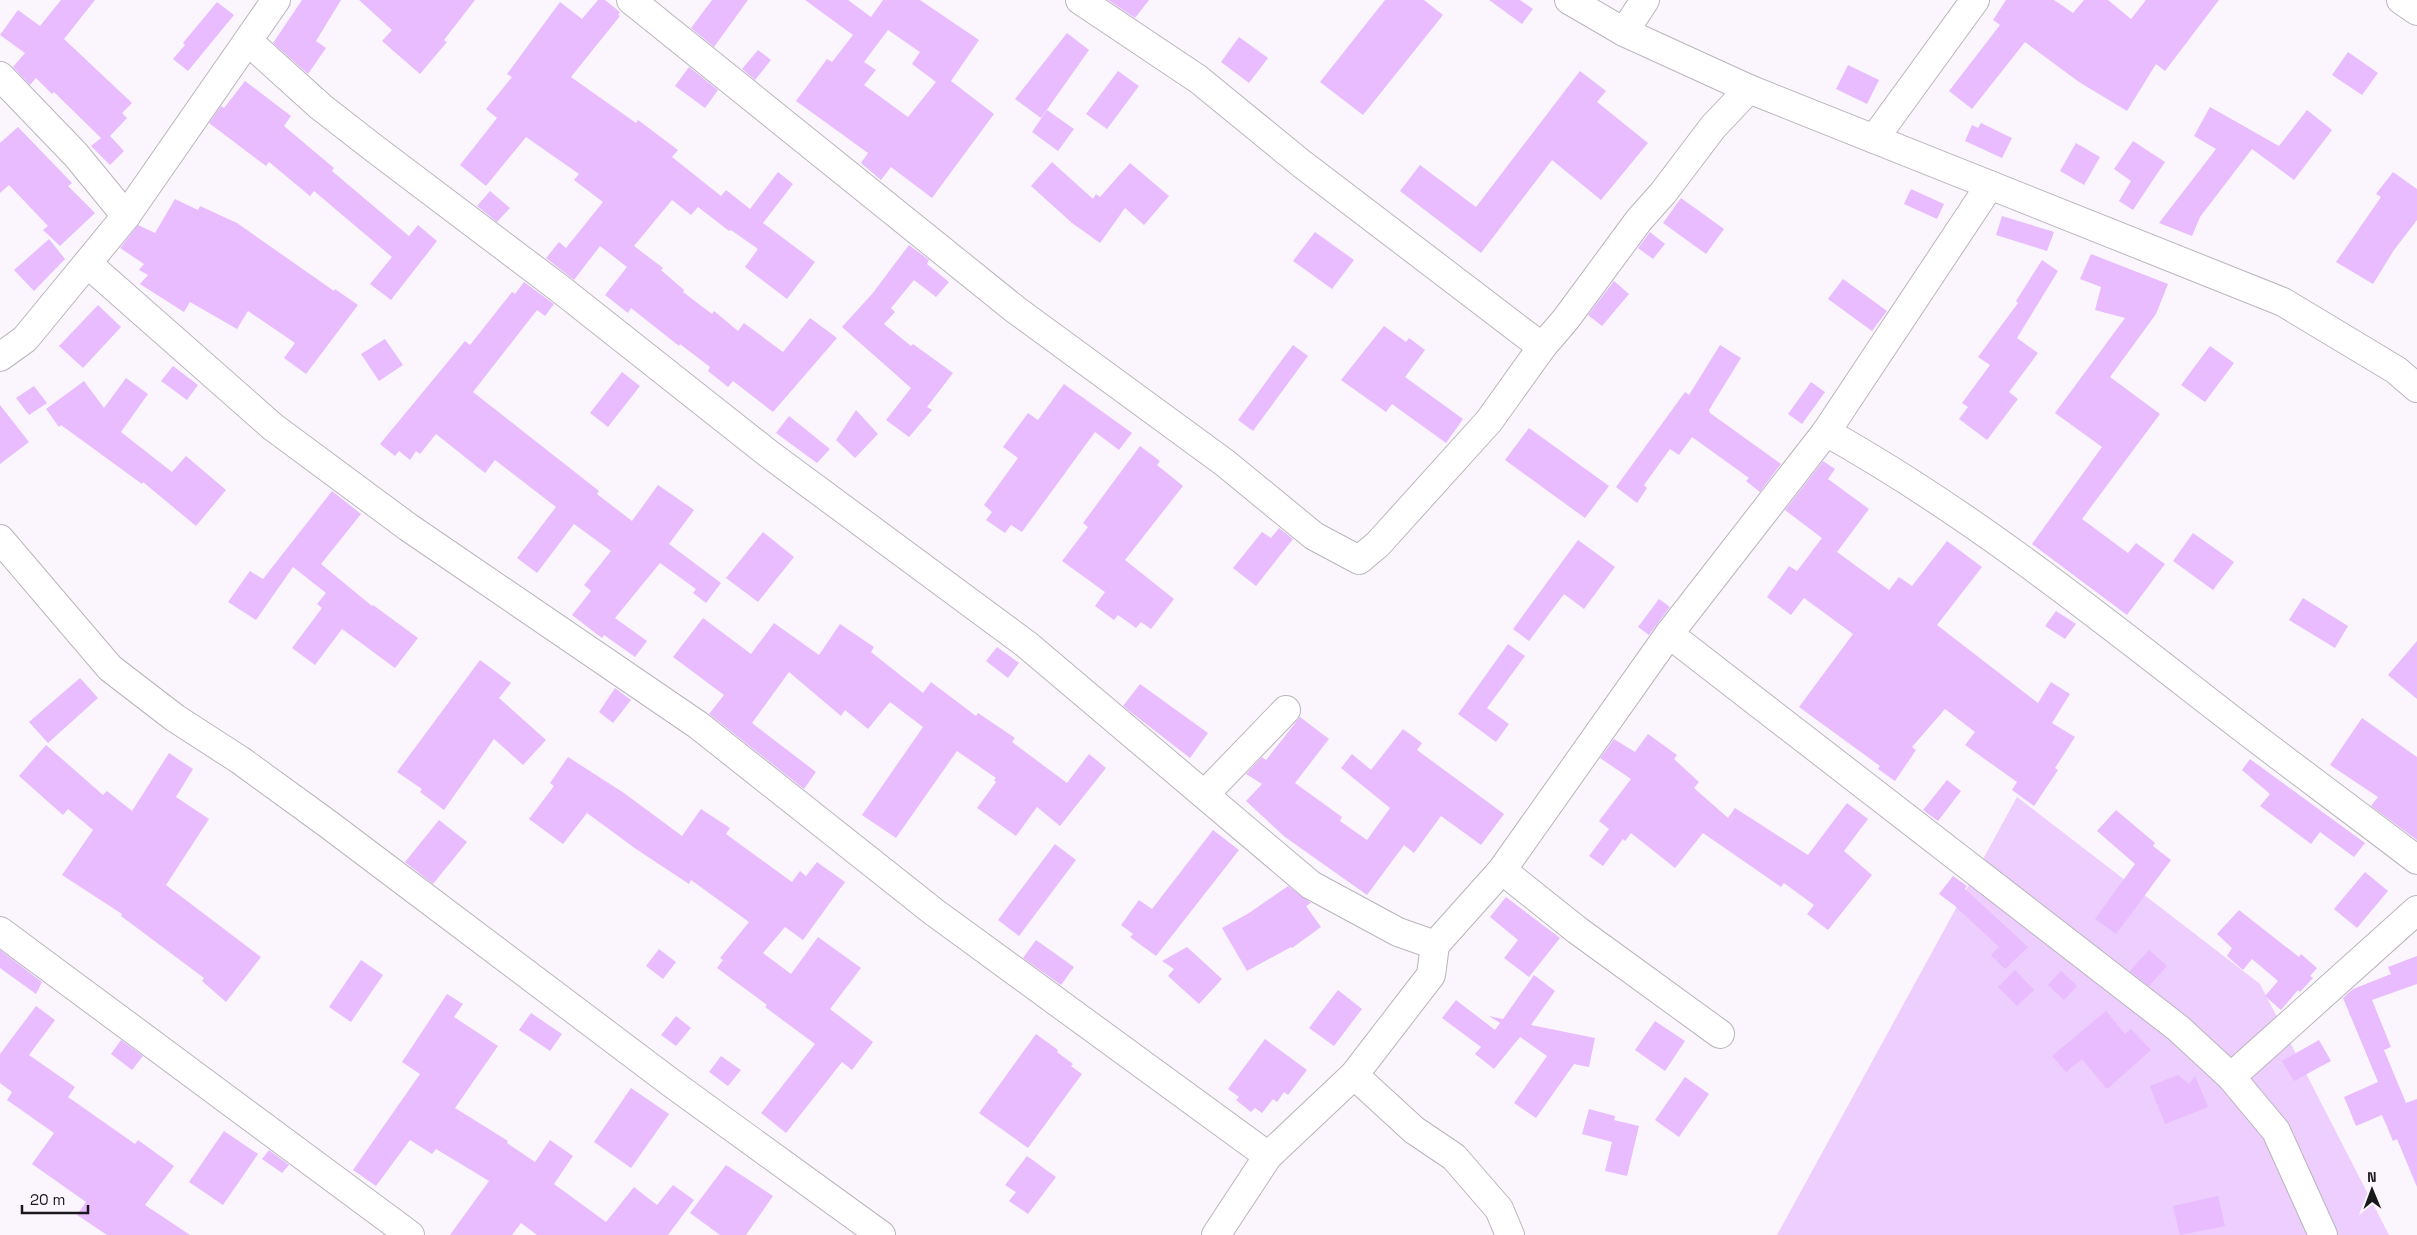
<svg xmlns="http://www.w3.org/2000/svg" width="2417" height="1235" viewBox="0 0 2417 1235" font-family="'Space Grotesk',sans-serif">
<style>
.green{fill:#eecdff}
.building{fill:#e8bcfe;fill-rule:evenodd}
.lines{fill:none;stroke-linecap:round;stroke-linejoin:round}
.minor-casing{stroke:#bab5bd;stroke-width:30}
.minor{stroke:#fff;stroke-width:28}
</style>
<rect width="100%" height="100%" fill="#fbf6fe"/>
<!-- green -->
<polygon class="green" points="2017,797 2260,984 2389,1235 1777,1235"/>
<!-- building -->
<g class="building">
<polygon points="61,0 95,0 64,39 132,103 122,113 127,118 110,136 124,151 110,165 91,146 101,138 54,92 52,94 36,78 30,85 13,67 25,53 0,35 18,10 40,26"/>
<polygon points="302,0 341,0 316,41 326,48 308,74 273,43"/>
<polygon points="359,0 475,0 444,40 447,42 420,74 382,41 392,30"/>
<polygon points="598,0 605,0 620,12 618,15 620,16 571,77 636,123 638,120 678,150 672,157 721,196 726,190 750,209 778,172 793,184 763,223 815,262 787,299 745,267 758,249 731,230 729,231 698,207 691,215 672,200 634,246 663,268 661,270 684,290 683,292 712,314 714,311 738,331 744,323 783,352 810,318 837,338 773,412 733,381 728,387 708,371 710,367 680,344 679,346 631,308 628,313 605,295 627,267 600,246 574,280 546,258 559,242 566,248 603,202 574,180 579,174 526,137 486,186 460,165 497,118 486,109 512,77 507,74 560,2 582,19"/>
<polygon points="712,0 748,0 714,47 691,28"/>
<path d="M 805,0 L 848,0 L 871,17 L 883,0 L 920,0 L 979,40 L 951,81 L 994,114 L 932,198 L 891,167 L 881,180 L 861,163 L 868,153 L 796,101 L 827,59 L 832,62 L 853,35 ZM 888,30 L 920,52 L 912,64 L 936,82 L 908,117 L 864,85 L 876,70 L 864,62 Z"/>
<polygon points="1108,0 1149,0 1135,18"/>
<polygon points="1385,0 1424,0 1443,15 1363,115 1320,82"/>
<polygon points="1489,0 1520,0 1533,9 1522,24"/>
<polygon points="2006,0 2054,0 2073,13 2084,0 2108,0 2131,19 2146,0 2219,0 2165,71 2156,64 2127,111 2079,82 2025,42 1972,109 1949,91 2000,25 1993,20"/>
<polygon points="217,2 234,15 188,71 173,59 185,45 183,43"/>
<polygon points="1067,33 1089,50 1041,118 1015,99"/>
<polygon points="1239,37 1268,58 1249,83 1221,62"/>
<polygon points="758,50 771,60 755,80 742,69"/>
<polygon points="2348,52 2378,73 2362,95 2332,75"/>
<polygon points="1848,65 1879,80 1867,104 1836,89"/>
<polygon points="689,67 718,90 705,108 675,86"/>
<polygon points="1118,71 1139,86 1107,129 1086,114"/>
<polygon points="1580,71 1606,91 1597,102 1648,143 1601,200 1552,160 1481,253 1400,191 1420,165 1476,207"/>
<polygon points="245,81 291,116 284,126 334,168 332,171 409,236 418,225 437,241 391,300 370,284 392,257 314,191 310,196 269,162 266,166 209,123 221,106 224,108"/>
<polygon points="2210,107 2279,146 2307,110 2332,130 2294,180 2252,149 2200,217 2192,236 2159,223 2216,149 2194,136"/>
<polygon points="1047,110 1074,129 1058,151 1032,132"/>
<polygon points="1981,123 2012,138 2002,158 1965,141 1972,125 1978,128"/>
<polygon points="18,127 72,183 68,186 95,213 60,246 43,230 48,226 9,185 0,193 0,143"/>
<polygon points="2133,141 2165,162 2133,210 2119,201 2131,181 2114,169"/>
<polygon points="2076,143 2100,157 2084,185 2060,171"/>
<polygon points="1052,162 1093,199 1096,194 1100,197 1130,163 1169,196 1144,225 1125,208 1100,243 1072,223 1031,186"/>
<polygon points="2393,172 2417,189 2417,220 2394,250 2373,284 2336,262 2381,197 2376,194"/>
<polygon points="1911,189 1944,204 1937,219 1904,204"/>
<polygon points="490,191 510,208 497,222 477,206"/>
<polygon points="1681,198 1724,229 1706,254 1663,223"/>
<polygon points="175,199 198,210 200,206 237,223 334,291 335,289 358,305 306,374 284,358 295,343 248,311 237,329 190,302 184,312 140,284 148,275 139,270 144,264 120,248 138,225 155,233"/>
<polygon points="2002,216 2054,232 2047,251 1996,235"/>
<polygon points="1315,232 1354,260 1332,289 1293,261"/>
<polygon points="1650,232 1665,244 1653,259 1638,248"/>
<polygon points="49,239 65,259 34,291 14,270"/>
<polygon points="909,245 929,260 927,264 949,282 936,297 914,280 891,308 895,312 884,324 911,346 913,344 953,373 927,407 932,410 909,437 886,420 911,388 842,327 872,294"/>
<polygon points="2091,254 2168,284 2156,314 2110,377 2160,414 2082,519 2128,553 2136,543 2165,564 2127,615 2032,544 2102,447 2055,413 2125,318 2095,310 2101,287 2080,279"/>
<polygon points="2042,260 2058,271 2017,338 2038,353 2009,392 2018,399 1987,440 1959,419 1968,407 1962,403 1990,365 1978,357 2018,303 2016,301"/>
<polygon points="1843,279 1887,311 1872,331 1828,299"/>
<polygon points="1614,281 1629,294 1602,326 1588,315"/>
<polygon points="524,282 554,304 545,316 537,310 473,392 599,491 597,494 632,521 658,485 694,510 669,544 721,583 706,603 693,593 696,589 660,563 615,618 647,641 635,657 604,635 602,638 572,615 591,591 584,585 611,551 574,524 537,573 517,558 556,507 495,460 485,473 436,434 420,454 416,451 410,460 399,451 395,456 380,444 465,341 470,345 512,292 515,294"/>
<polygon points="98,305 121,327 83,368 59,346"/>
<polygon points="1384,326 1406,342 1409,338 1425,350 1405,377 1463,419 1446,443 1392,404 1386,412 1341,380"/>
<polygon points="385,339 403,365 379,381 361,354"/>
<polygon points="1293,345 1308,356 1253,431 1238,420"/>
<polygon points="1720,345 1741,358 1709,410 1710,413 1781,464 1760,492 1746,481 1749,478 1692,437 1679,455 1670,449 1644,485 1647,488 1637,503 1616,487 1685,392 1689,395"/>
<polygon points="2210,346 2234,363 2205,402 2181,385"/>
<polygon points="173,366 198,385 187,400 161,381"/>
<polygon points="622,372 640,386 608,427 590,413"/>
<polygon points="126,378 148,394 121,432 172,472 186,456 226,490 196,526 143,482 142,484 61,425 59,427 46,409 84,381 104,408"/>
<polygon points="1811,382 1825,392 1802,424 1788,414"/>
<polygon points="1064,384 1132,433 1119,450 1095,432 1022,532 1011,525 1005,533 986,520 992,512 984,505 1018,458 1003,447 1028,413 1038,420"/>
<polygon points="34,386 47,403 29,415 16,398"/>
<polygon points="0,405 29,442 0,464"/>
<polygon points="856,410 878,434 855,458 836,440"/>
<polygon points="789,416 830,449 817,463 776,433"/>
<polygon points="1529,428 1609,486 1585,518 1505,460"/>
<polygon points="1140,446 1160,461 1157,465 1183,486 1125,560 1174,599 1151,629 1141,622 1136,628 1118,615 1114,620 1095,606 1105,592 1062,561 1088,527 1083,523"/>
<polygon points="1823,461 1835,469 1828,479 1869,509 1837,552 1889,590 1899,577 1912,586 1947,541 1982,567 1937,625 2038,703 2051,682 2070,694 2052,723 2075,737 2055,768 2058,770 2034,806 2012,790 2017,782 1965,745 1975,732 1945,709 1912,747 1916,750 1895,781 1878,769 1880,766 1799,707 1853,634 1804,598 1791,615 1767,597 1789,566 1797,571 1822,538 1785,510"/>
<polygon points="332,491 361,514 321,564 372,606 373,605 418,638 395,668 342,629 315,665 292,648 322,608 317,604 326,593 293,567 256,620 228,602 250,571 263,579"/>
<polygon points="1279,528 1293,539 1256,586 1233,568 1262,532 1271,538"/>
<polygon points="763,532 794,557 758,602 726,578"/>
<polygon points="2193,533 2234,562 2213,590 2173,561"/>
<polygon points="1578,540 1615,567 1584,609 1564,594 1529,641 1513,629"/>
<polygon points="2303,598 2348,626 2335,648 2289,620"/>
<polygon points="1659,599 1670,607 1649,635 1638,627"/>
<polygon points="2056,611 2076,624 2065,639 2045,626"/>
<polygon points="703,618 751,654 774,623 819,655 840,624 874,647 871,652 923,693 931,682 976,716 978,713 1015,738 1012,742 1067,783 1089,754 1106,768 1060,826 1037,807 1016,836 977,808 996,782 994,780 996,778 957,751 896,838 862,815 923,727 890,702 868,729 845,710 841,716 789,672 752,723 816,772 804,789 709,714 724,695 673,657"/>
<polygon points="2417,641 2417,699 2388,675"/>
<polygon points="1508,644 1525,656 1487,708 1509,724 1496,742 1458,714"/>
<polygon points="997,647 1019,663 1008,678 986,661"/>
<polygon points="480,660 511,683 499,698 546,740 523,765 494,739 444,810 420,792 422,789 397,772"/>
<polygon points="80,678 98,698 48,743 29,722"/>
<polygon points="1140,684 1208,733 1190,758 1123,706"/>
<polygon points="615,688 631,700 613,723 599,712"/>
<polygon points="1300,717 1329,739 1295,783 1342,817 1340,821 1367,840 1390,808 1341,768 1352,754 1371,770 1403,729 1422,743 1417,750 1504,814 1481,845 1441,816 1414,853 1404,845 1367,895 1285,837 1246,801 1262,784 1246,774 1262,757 1266,760"/>
<polygon points="2362,718 2417,757 2417,840 2371,806 2378,797 2330,765"/>
<polygon points="1648,734 1677,755 1674,759 1699,782 1694,788 1728,818 1735,808 1808,855 1847,803 1868,819 1844,851 1872,875 1828,930 1807,914 1814,905 1784,883 1781,887 1703,833 1675,868 1631,833 1625,841 1623,839 1603,866 1589,856 1609,829 1599,821 1631,779 1600,758 1614,739 1635,752"/>
<polygon points="46,745 103,795 107,791 132,811 169,753 193,769 176,797 209,819 166,885 261,957 226,1002 202,981 204,978 121,916 122,914 62,875 93,830 68,809 63,815 19,776"/>
<polygon points="568,757 624,793 682,836 701,809 730,828 726,834 792,882 800,871 806,876 817,862 845,882 803,940 785,927 763,953 791,974 818,937 861,968 830,1009 873,1042 852,1070 842,1062 786,1133 761,1113 815,1044 765,1007 767,1005 717,968 723,960 720,958 749,922 691,880 689,884 636,849 587,813 563,844 529,819 554,786 550,783"/>
<polygon points="2250,759 2365,843 2354,857 2320,832 2311,844 2260,806 2270,794 2242,770"/>
<polygon points="1947,780 1961,791 1938,821 1923,810"/>
<polygon points="2116,810 2155,843 2153,846 2171,860 2116,934 2095,919 2135,864 2097,831"/>
<polygon points="439,820 467,842 433,884 405,862"/>
<polygon points="1213,830 1239,850 1156,956 1130,937 1133,934 1121,925 1139,900 1152,909"/>
<polygon points="1055,844 1076,860 1019,936 998,920"/>
<polygon points="2365,872 2388,891 2357,928 2334,909"/>
<polygon points="1953,876 1967,886 1965,889 2028,947 2005,969 1991,955 1999,947 1954,905 1939,894"/>
<polygon points="1288,886 1311,903 1306,906 1321,927 1292,948 1291,947 1247,971 1222,928 1249,913"/>
<polygon points="1506,897 1560,938 1529,977 1504,958 1518,940 1490,917"/>
<polygon points="2239,910 2299,957 2301,954 2317,968 2310,976 2313,978 2300,992 2298,990 2281,1010 2265,996 2278,981 2252,959 2243,970 2227,956 2232,948 2217,934"/>
<polygon points="1036,940 1074,967 1061,985 1023,958"/>
<polygon points="1187,947 1222,979 1199,1004 1168,976 1174,969 1162,961"/>
<polygon points="659,949 676,962 663,979 646,966"/>
<polygon points="0,950 42,982 36,994 0,968"/>
<polygon points="2149,950 2167,966 2149,986 2130,971"/>
<polygon points="2417,956 2417,984 2372,1000 2391,1047 2384,1050 2406,1103 2417,1099 2417,1187 2397,1139 2393,1141 2382,1115 2356,1126 2344,1097 2378,1082 2343,998 2353,989 2391,974 2388,967"/>
<polygon points="361,960 383,975 351,1022 329,1007"/>
<polygon points="2015,970 2034,990 2017,1006 1998,987"/>
<polygon points="2061,971 2077,986 2064,1000 2048,985"/>
<polygon points="1534,975 1555,991 1531,1025 1595,1038 1589,1067 1574,1064 1536,1118 1514,1103 1547,1056 1520,1037 1494,1069 1475,1054 1481,1047 1442,1018 1456,1000 1495,1030 1500,1023 1489,1016 1503,1019"/>
<polygon points="1338,990 1362,1009 1334,1046 1309,1028"/>
<polygon points="447,994 463,1004 454,1017 498,1046 455,1108 508,1141 507,1143 535,1162 550,1140 573,1156 554,1184 606,1222 634,1187 657,1205 673,1185 694,1200 668,1235 537,1235 521,1223 512,1235 450,1235 489,1181 436,1149 432,1154 410,1140 376,1186 353,1170 420,1074 402,1062"/>
<polygon points="36,1006 55,1020 29,1055 75,1087 68,1097 135,1144 138,1140 174,1166 145,1205 190,1235 107,1235 77,1215 86,1202 32,1164 54,1133 7,1100 12,1092 0,1083 0,1054"/>
<polygon points="2106,1011 2125,1034 2131,1029 2151,1050 2107,1089 2082,1059 2066,1072 2052,1056"/>
<polygon points="531,1013 562,1034 550,1051 519,1030"/>
<polygon points="676,1016 691,1028 676,1046 661,1035"/>
<polygon points="1655,1021 1685,1041 1665,1071 1635,1050"/>
<polygon points="1036,1034 1058,1050 1057,1052 1073,1064 1071,1066 1082,1074 1028,1148 979,1113"/>
<polygon points="1265,1039 1307,1070 1288,1095 1284,1092 1277,1102 1273,1099 1262,1113 1255,1108 1251,1112 1236,1100 1239,1097 1228,1089"/>
<polygon points="121,1040 143,1056 132,1070 111,1054"/>
<polygon points="2319,1040 2331,1061 2294,1081 2282,1061"/>
<polygon points="721,1056 741,1070 728,1086 709,1072"/>
<polygon points="2178,1075 2189,1084 2195,1076 2208,1107 2165,1124 2150,1086"/>
<polygon points="1685,1077 1709,1094 1679,1137 1655,1120"/>
<polygon points="631,1088 669,1114 631,1168 594,1142"/>
<polygon points="1589,1109 1615,1116 1614,1120 1639,1126 1627,1176 1605,1171 1612,1142 1582,1134"/>
<polygon points="224,1131 258,1154 223,1205 189,1182"/>
<polygon points="269,1150 289,1165 282,1173 262,1159"/>
<polygon points="1027,1156 1056,1177 1028,1214 1009,1201 1016,1192 1005,1185"/>
<polygon points="726,1165 773,1196 746,1235 720,1235 690,1213"/>
<polygon points="2218,1196 2225,1226 2180,1235 2173,1206"/>
</g>
<g class="lines">
<!-- minor casing -->
<g class="minor-casing">
<g id="minor">
<polyline points="631,0 1016,310 1225,463 1314,536 1359,560 1378,544 1489,421 1542,347 1566,319 1639,220 1663,193 1713,127 1749,89"/>
<polyline points="1080,0 1198,79 1302,164 1542,347"/>
<polyline points="1569,0 1624,32 1749,89 2283,302 2396,370 2417,388"/>
<polyline points="2401,0 2417,11"/>
<polyline points="1624,32 1645,0"/>
<polyline points="249,42 321,107 375,149 559,288 769,454 1026,644 1311,885 1398,932 1435,945"/>
<polyline points="0,76 76,155 126,216"/>
<polyline points="1874,139 1975,0"/>
<polyline points="88,264 273,427 408,527 698,725 934,912 1268,1156"/>
<polyline points="0,357 25,339 126,216 276,0"/>
<path d="M 1826,432 C 1962,508 2086,606 2209,702 C 2278,756 2348,807 2417,860"/>
<polyline points="0,539 110,668 175,718 240,760 328,824 670,1082 881,1235"/>
<polyline points="1669,634 2178,1028 2231,1077 2276,1131 2323,1235"/>
<polyline points="1205,794 1286,710"/>
<polyline points="1502,870 1577,930 1720,1034"/>
<polyline points="0,931 410,1235"/>
<polyline points="1354,1075 1414,1130 1454,1157 1499,1209 1510,1235"/>
<polyline points="2231,1077 2417,910"/>
<polyline points="1216,1235 1268,1156 1354,1075 1431,975 1435,945 1502,870 1669,634 1826,432 1990,185"/>
</g>
</g>
<!-- minor -->
<use href="#minor" class="minor"/>
</g>
<!-- north arrow -->
<g transform="translate(2372 1190) rotate(359)" stroke="#fbf6fe" stroke-width="4" paint-order="stroke">
<path d="M0-4L9 19L0 12L-9 19Z" fill="#19181a"/>
<text y="-8" font-size="14" font-weight="bold" text-anchor="middle" fill="#19181a">N</text>
</g>
<!-- scale -->
<path d="M22 1205v8h66v-8" fill="none" stroke="#19181a" stroke-width="2.5"/>
<text x="30" y="1205" font-size="15" fill="#19181a" stroke="#fbf6fe" stroke-width="4" paint-order="stroke">20 m</text>
</svg>
